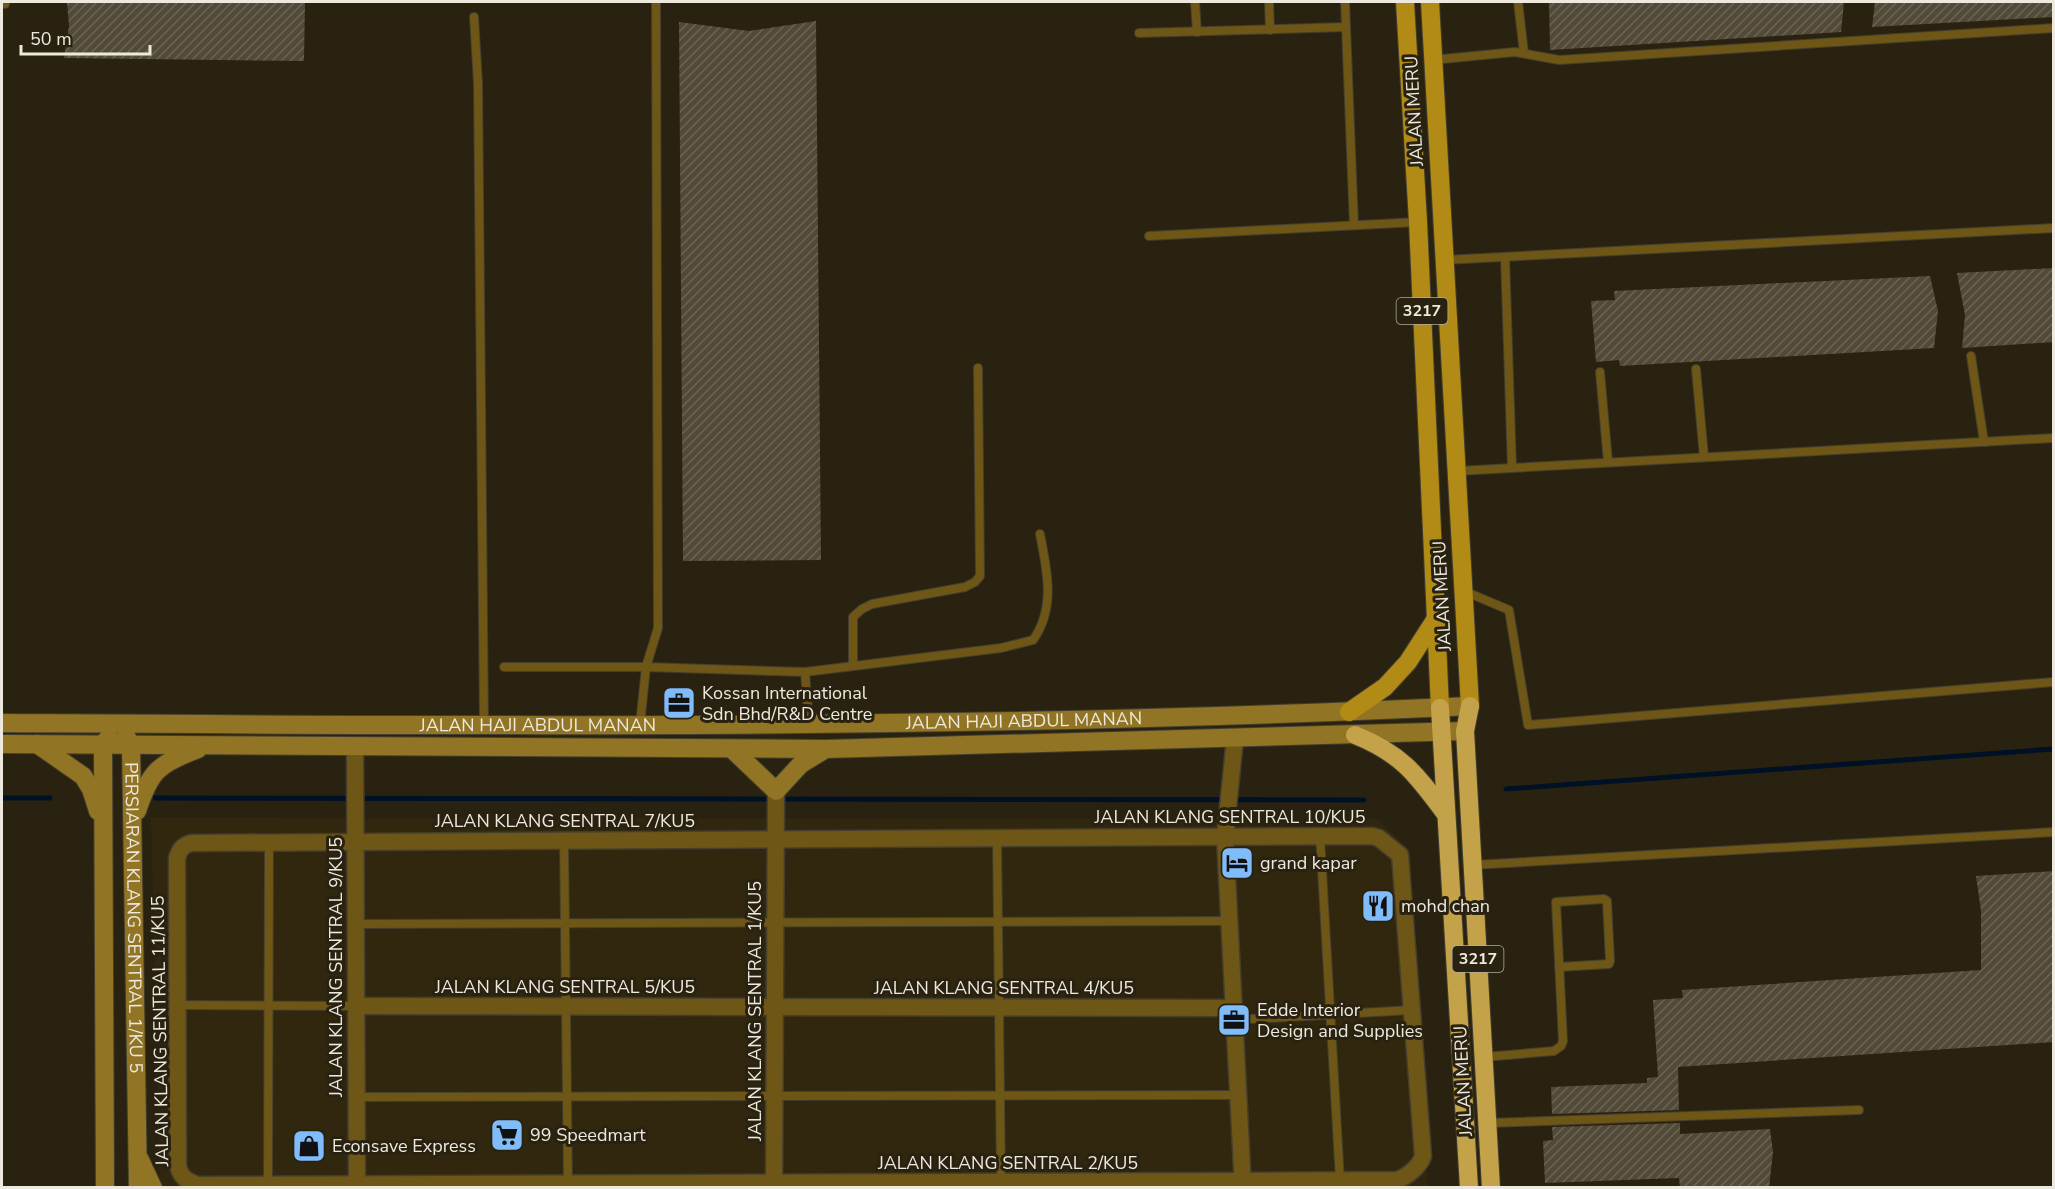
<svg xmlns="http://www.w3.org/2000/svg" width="2055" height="1189" viewBox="0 0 2055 1189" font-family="'Nunito Sans',sans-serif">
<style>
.built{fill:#30270e}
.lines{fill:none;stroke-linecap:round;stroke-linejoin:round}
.stream{stroke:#001025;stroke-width:5}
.building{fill:url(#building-hatch)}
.lane-casing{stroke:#443e2e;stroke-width:10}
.street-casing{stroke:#443e2e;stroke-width:19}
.secondary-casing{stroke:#443e2e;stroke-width:20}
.primary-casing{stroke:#443e2e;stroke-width:20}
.highway-casing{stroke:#443e2e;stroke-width:20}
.lane{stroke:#6d5616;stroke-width:8}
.street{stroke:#6d5616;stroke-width:16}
.secondary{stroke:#917524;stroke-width:18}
.primary{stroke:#b18b16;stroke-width:18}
.highway{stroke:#c3a24a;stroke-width:18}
.labels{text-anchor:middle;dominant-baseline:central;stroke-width:6;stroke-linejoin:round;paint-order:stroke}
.shield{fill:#292211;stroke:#b2ada0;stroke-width:1.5}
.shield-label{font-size:16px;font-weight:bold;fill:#ede9de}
.street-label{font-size:18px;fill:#ede9de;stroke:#292211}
.poi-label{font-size:18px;fill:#ede9de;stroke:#292211;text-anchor:start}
</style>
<defs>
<pattern id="building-hatch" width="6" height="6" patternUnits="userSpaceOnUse" patternTransform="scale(1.5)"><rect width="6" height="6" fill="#524a38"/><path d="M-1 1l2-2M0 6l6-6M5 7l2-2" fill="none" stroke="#6b6454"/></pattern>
</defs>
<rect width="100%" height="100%" fill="#292211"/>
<!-- built -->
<polygon class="built" points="151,818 1378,819 1410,850 1428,1187 160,1187"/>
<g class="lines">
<!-- stream -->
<g class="stream">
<polyline points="1506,789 2054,749"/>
<polyline points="2,798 50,798"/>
<polyline points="155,798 1364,800"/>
</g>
</g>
<!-- building -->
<g class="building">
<polygon points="67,2 305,2 304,61 64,58 69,26"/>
<polygon points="1549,2 1844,2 1841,32 1550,50"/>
<polygon points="1875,2 2054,2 2054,17 1872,27"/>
<polygon points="816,21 821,560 683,561 679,22 749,31"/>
<polygon points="2054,268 2054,342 1962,348 1965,315 1957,273"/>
<polygon points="1930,276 1938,311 1934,348 1620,366 1619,360 1596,362 1591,301 1615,300 1614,291"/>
<polygon points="2054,871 2054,1042 1678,1067 1679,1110 1552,1114 1551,1087 1647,1083 1647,1078 1658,1077 1653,1000 1683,998 1682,990 1981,970 1981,911 1976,876"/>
<polygon points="1680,1123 1680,1134 1770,1129 1773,1152 1769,1188 1680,1188 1679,1178 1545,1183 1543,1141 1553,1140 1552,1127"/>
</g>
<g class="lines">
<!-- lane casing -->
<g class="lane-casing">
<g id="lane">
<polyline points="1195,2 1197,32"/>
<polyline points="1269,2 1270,30"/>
<polyline points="1345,2 1354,225"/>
<polyline points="1518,2 1524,53"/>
<polyline points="5,4 5,2"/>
<polyline points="474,17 478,83 484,725"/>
<polyline points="1139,33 1346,27"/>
<polyline points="1432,60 1515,52 1559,60 2054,28"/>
<polyline points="1149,236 1418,222"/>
<polyline points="1505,257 1512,468"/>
<polyline points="1444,260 2054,228"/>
<polyline points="1971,356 1984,442"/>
<polyline points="1696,369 1704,457"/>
<polyline points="1600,372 1608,462"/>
<polyline points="1457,471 2054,438"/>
<polyline points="1464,591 1509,610 1528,725 2054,682"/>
<polyline points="853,666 853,617 862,609 872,604 965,587 975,582 980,576 978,368"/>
<polyline points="504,667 646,667 805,672 809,724"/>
<path d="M 805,672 L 1001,648 L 1033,640 C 1056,608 1047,570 1040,534"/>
<polyline points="640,725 646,667 658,628 656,2"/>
<polyline points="1320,836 1340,1180"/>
<polyline points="997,838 1001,1182"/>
<polyline points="564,841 568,1184"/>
<polyline points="1473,865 2054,832"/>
<polyline points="356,924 1229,921"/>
<polyline points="178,1005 356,1006"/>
<polyline points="1234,1020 1412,1010"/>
<polyline points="1484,1057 1554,1051 1561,1046 1563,1041 1556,902 1604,899 1607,901 1610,961 1609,964 1559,967"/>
<polyline points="356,1097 1238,1095"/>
<polyline points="1487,1123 1859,1110"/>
<polyline points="268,1185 269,843"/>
</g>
</g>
<!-- street casing -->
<g class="street-casing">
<g id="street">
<polyline points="1235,738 1225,837 1243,1188"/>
<polyline points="355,747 357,1188"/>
<path d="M 1372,836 L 1379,838 L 1400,855 L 1423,1156 C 1420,1166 1407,1177 1397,1180 L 1242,1181 L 198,1185 C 187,1181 181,1178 178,1166 L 177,858 C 180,849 182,846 191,843 Z"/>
<polyline points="356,1006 1234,1008"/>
<polyline points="774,1188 776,791"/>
</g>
</g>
<!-- secondary casing -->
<g class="secondary-casing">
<g id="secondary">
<path id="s1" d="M 2,723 C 491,726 981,730 1470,706"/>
<path id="s2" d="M 126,736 L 131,745 L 138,1188"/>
<polyline points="2,744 826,749 1465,731"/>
<polyline points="37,744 83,776 91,789 98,811"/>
<polyline points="733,750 776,791 801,764 824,750"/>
<path d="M 137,811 C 150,771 158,764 198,749"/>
<polyline points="140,1160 153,1188"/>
<polyline points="105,1188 103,745 109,737"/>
</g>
</g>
<!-- primary casing -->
<g class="primary-casing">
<g id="primary">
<polyline points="1405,2 1418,222 1440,708"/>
<polyline points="1430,2 1470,706"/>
<polyline points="1349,712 1385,687 1408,662 1435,620"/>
</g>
</g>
<!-- highway casing -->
<g class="highway-casing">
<g id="highway">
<polyline points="1470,706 1465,731 1491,1188"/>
<polyline points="1440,708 1469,1188"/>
<path d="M 1355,735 C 1402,754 1416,774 1445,813"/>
</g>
</g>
<!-- lane -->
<use href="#lane" class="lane"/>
<!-- street -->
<use href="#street" class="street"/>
<!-- secondary -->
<use href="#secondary" class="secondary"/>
<!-- primary -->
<use href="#primary" class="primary"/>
<!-- highway -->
<use href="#highway" class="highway"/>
</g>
<!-- icons -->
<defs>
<g id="office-square" transform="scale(1.725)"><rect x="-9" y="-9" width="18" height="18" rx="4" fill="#81bcfa" stroke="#292211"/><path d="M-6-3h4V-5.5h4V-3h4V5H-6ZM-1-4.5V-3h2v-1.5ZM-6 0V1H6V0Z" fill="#111"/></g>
<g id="hotel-square" transform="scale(1.725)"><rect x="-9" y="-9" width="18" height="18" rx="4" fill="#81bcfa" stroke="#292211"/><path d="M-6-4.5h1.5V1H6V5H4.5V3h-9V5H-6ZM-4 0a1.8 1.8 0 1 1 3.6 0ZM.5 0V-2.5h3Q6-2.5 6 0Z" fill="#111"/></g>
<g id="restaurant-square" transform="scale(1.725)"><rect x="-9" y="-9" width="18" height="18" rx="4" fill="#81bcfa" stroke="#292211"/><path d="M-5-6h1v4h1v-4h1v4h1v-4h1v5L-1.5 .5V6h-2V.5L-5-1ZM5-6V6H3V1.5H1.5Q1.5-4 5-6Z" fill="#111"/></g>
<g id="supermarket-square" transform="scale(1.725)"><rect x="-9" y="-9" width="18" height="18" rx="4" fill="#81bcfa" stroke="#292211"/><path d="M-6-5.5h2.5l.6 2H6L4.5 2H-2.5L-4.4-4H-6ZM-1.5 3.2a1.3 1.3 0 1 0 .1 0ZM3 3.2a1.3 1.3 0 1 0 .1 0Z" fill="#111"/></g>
<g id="shop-square" transform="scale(1.725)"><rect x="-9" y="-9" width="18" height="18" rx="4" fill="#81bcfa" stroke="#292211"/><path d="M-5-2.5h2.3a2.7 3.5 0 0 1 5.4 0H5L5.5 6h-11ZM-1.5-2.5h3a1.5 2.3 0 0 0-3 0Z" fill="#111"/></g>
</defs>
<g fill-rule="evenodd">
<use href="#office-square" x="679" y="703"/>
<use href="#hotel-square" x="1237" y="863"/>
<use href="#restaurant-square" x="1378" y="906"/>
<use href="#office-square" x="1234" y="1020"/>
<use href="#supermarket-square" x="507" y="1135"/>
<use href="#shop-square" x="309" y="1146"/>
</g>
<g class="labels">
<!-- shield labels -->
<g class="shield">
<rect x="1396.5" y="298" width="51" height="26" rx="4.5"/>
<rect x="1452.5" y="946" width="51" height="26" rx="4.5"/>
</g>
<g class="shield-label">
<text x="1422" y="311">3217</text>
<text x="1478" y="959">3217</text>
</g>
<!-- street labels -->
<g class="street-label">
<text transform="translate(1414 111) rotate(-93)">JALAN MERU</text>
<text transform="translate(1442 596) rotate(-93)">JALAN MERU</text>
<text stroke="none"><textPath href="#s1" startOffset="1022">JALAN HAJI ABDUL MANAN</textPath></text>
<text stroke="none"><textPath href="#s1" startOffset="536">JALAN HAJI ABDUL MANAN</textPath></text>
<text x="1230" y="817">JALAN KLANG SENTRAL 10/KU5</text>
<text x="565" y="821">JALAN KLANG SENTRAL 7/KU5</text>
<text stroke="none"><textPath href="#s2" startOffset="183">PERSIARAN KLANG SENTRAL 1/KU 5</textPath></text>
<text transform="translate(336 967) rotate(-90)">JALAN KLANG SENTRAL 9/KU5</text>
<text x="565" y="987">JALAN KLANG SENTRAL 5/KU5</text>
<text x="1004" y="988">JALAN KLANG SENTRAL 4/KU5</text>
<text transform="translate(755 1011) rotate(-90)">JALAN KLANG SENTRAL 1/KU5</text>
<text transform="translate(160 1031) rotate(-91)">JALAN KLANG SENTRAL 11/KU5</text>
<text transform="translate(1463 1081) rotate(-93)">JALAN MERU</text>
<text x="1008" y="1163">JALAN KLANG SENTRAL 2/KU5</text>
</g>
<!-- poi labels -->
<g class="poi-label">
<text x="702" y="693">Kossan International<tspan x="702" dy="21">Sdn Bhd/R&amp;D Centre</tspan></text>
<text x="1260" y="863">grand kapar</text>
<text x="1401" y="906">mohd chan</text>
<text x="1257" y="1010">Edde Interior<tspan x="1257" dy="21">Design and Supplies</tspan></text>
<text x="530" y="1135">99 Speedmart</text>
<text x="332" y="1146">Econsave Express</text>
</g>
</g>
<!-- border -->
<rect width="2055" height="1189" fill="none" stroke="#ede9de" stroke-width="6"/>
<!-- scale -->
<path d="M21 45v9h129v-9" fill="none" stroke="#ede9de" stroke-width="3"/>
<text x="30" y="45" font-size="18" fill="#ede9de" stroke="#292211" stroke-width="4.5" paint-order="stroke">50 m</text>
</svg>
